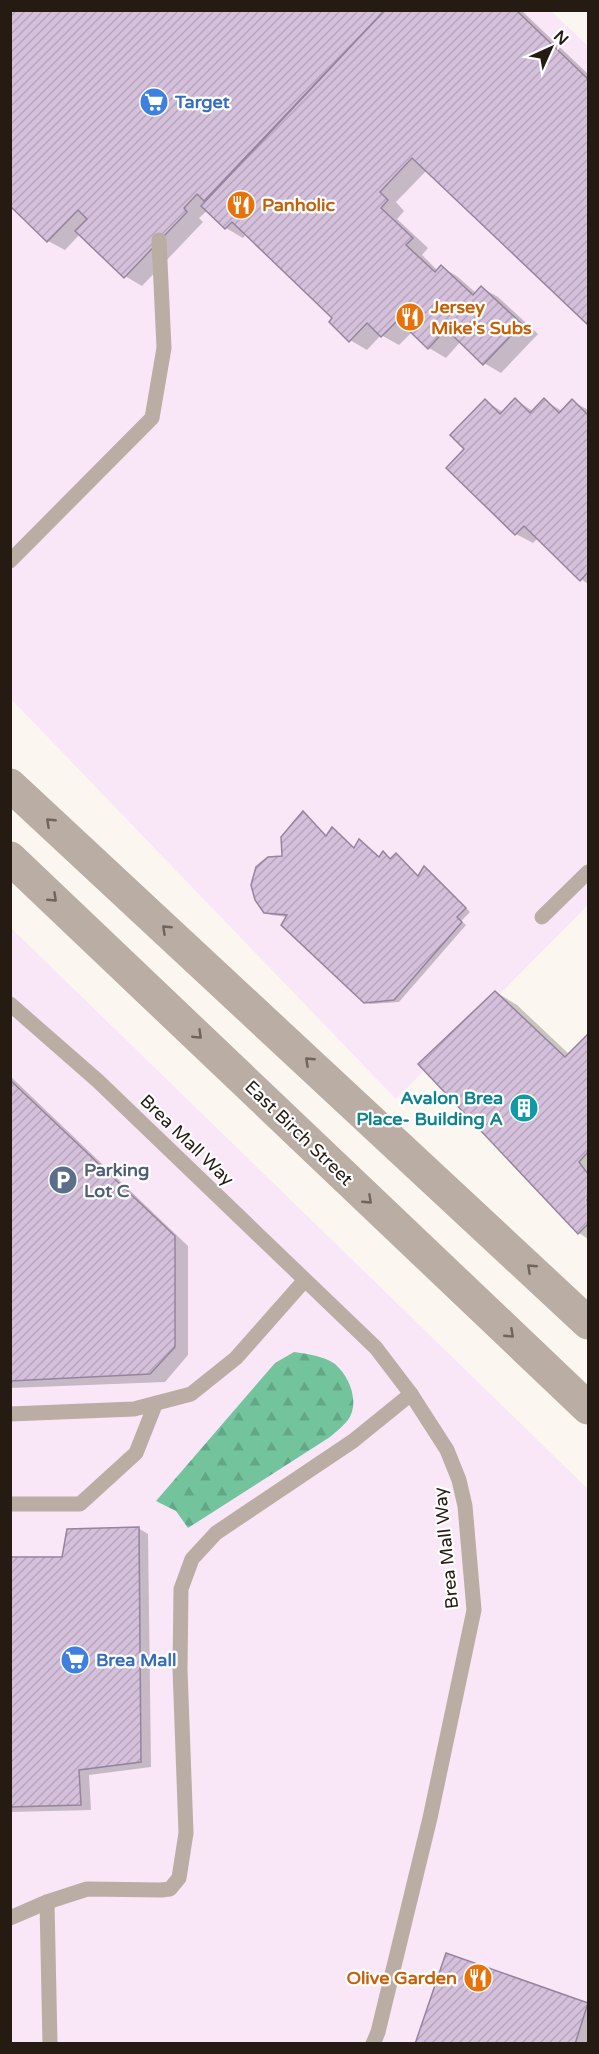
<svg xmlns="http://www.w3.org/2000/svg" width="599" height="2054" viewBox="0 0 599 2054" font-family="'Varela Round',sans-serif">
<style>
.commercial{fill:#f9e6f7}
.forest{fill:url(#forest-firs)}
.shadow{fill:#0003}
.building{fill:url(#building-hatch);stroke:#96849d;stroke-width:1.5}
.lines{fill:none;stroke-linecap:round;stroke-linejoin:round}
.service{stroke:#baada4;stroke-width:15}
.tertiary{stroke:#baada4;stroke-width:33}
.oneway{stroke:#70645c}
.labels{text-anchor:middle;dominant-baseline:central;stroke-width:4.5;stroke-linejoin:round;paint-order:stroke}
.shop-label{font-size:18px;font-weight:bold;fill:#366cbe;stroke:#fff;text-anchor:start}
.food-label{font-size:18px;font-weight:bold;fill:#c56008;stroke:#fff;text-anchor:start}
.culture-label{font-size:18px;font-weight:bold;fill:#0d838f;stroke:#fff;text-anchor:end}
.street-label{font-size:18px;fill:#251b13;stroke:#fff}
.service-label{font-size:18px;font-weight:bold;fill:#4e5e75;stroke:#fff;text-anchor:start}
</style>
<defs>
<pattern id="forest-firs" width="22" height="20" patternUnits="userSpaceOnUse" patternTransform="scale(1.5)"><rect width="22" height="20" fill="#73c49d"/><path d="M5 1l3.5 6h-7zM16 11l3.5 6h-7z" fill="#63a886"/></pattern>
<pattern id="building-hatch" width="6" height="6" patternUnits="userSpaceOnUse" patternTransform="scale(1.5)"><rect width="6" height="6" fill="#d4c0db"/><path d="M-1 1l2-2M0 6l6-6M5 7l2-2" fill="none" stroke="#b6a4bb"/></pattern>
</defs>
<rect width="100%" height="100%" fill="#fcf6f1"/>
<!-- commercial -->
<g class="commercial">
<polygon points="11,11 551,11 588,46 588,905 396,1099 11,699"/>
<polygon points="10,927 588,1489 588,2043 11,2043"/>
</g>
<!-- forest -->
<path class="forest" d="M 294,1352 C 307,1354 324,1356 335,1364 C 350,1377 360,1403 348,1420 C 343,1426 336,1432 330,1437 L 188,1528 L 176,1511 L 156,1501 L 275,1363 Z"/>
<!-- shadow -->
<g class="shadow">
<polygon points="10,10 521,10 588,74 588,323 427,170 396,202 404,211 397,219 428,248 422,255 438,271 442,267 458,277 476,293 482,288 498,297 538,334 501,373 484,363 461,341 446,358 429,348 412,332 399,345 381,335 367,350 350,340 335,318 246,234 243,238 226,228 208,210 199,218 203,222 142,286 125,276 80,234 65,250 48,241"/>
<polygon points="515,400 533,411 544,400 562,411 572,401 588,410 588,584 581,579 538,538 533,543 516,534 466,449 485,401 503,412"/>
<polygon points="303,813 327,837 336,832 355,849 360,841 380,858 383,853 392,859 396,855 419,877 424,868 429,870 470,912 461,921 466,925 399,1002 370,1004 365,1001 288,917 271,915 265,912 283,858"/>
<polygon points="496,992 517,1005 570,1055 588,1036 588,1239 579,1233 420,1064"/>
<polygon points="10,1076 188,1246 188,1355 165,1382 10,1388"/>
<polygon points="138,1528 148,1534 151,1767 89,1775 91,1810 10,1812 10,1559 64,1558"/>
<polygon points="447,1954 588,2004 588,2044 416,2044"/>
</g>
<!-- building -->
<g class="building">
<polygon points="10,10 385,10 204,201 197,194 184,208 187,212 124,278 75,231 87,219 78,210 47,242 10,206"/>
<polygon points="385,10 516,10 588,79 588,325 412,158 380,192 388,200 381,208 413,238 406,245 435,272 441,265 473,295 481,286 522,324 483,365 446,329 428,349 398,320 381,337 367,323 349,342 329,322 332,318 232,222 225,229 201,206"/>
<polygon points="515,398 530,413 544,398 559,413 572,399 588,415 588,572 580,581 524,526 515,535 446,468 464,449 450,435 485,399 500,414"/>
<polygon points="303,811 326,836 332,827 354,848 359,839 379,857 383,851 390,859 396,853 418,876 424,866 466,908 457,917 462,922 394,1000 364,1003 281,925 287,915 264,913 255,900 251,885 256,867 268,857 282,856 281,837"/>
<polygon points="495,991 565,1057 588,1034 588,1152 579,1162 588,1174 588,1198 587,1200 588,1202 588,1224 578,1234 418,1064"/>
<polygon points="10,1080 175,1236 175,1347 150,1374 10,1381"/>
<polygon points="139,1527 141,1762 79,1770 81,1805 10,1807 10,1557 62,1557 67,1529"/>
<polygon points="446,1953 588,2003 575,2044 415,2044"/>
</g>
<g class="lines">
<!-- service -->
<g class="service">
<polyline points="10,561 152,418 164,348 159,240"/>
<polyline points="542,917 588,872"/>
<polyline points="10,1004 98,1081 376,1348 411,1394 447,1450 459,1480 465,1506 474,1610 430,1818 378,2032 373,2044"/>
<polyline points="10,1414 134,1409 191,1394 236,1358 304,1281"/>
<polyline points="10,1504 80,1504 136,1453 155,1405"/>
<polyline points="47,1902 50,2044"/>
<polyline points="10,1918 47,1902 87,1889 161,1890 170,1889 179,1878 186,1833 180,1669 181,1589 192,1559 216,1533 353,1441 411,1394"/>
</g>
<!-- tertiary -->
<g class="tertiary">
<polyline points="10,785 588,1323"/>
<polyline points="10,858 588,1408"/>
</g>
</g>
<!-- one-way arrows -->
<defs><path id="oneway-chevron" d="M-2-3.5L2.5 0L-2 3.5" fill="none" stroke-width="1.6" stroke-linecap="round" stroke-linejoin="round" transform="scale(1.5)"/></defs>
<g class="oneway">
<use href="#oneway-chevron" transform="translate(50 822) rotate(-137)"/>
<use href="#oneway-chevron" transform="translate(53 898) rotate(43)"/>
<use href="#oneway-chevron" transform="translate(166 929) rotate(-137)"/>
<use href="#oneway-chevron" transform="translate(198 1035) rotate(44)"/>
<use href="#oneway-chevron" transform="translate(309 1061) rotate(-137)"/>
<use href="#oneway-chevron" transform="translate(368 1200) rotate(43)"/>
<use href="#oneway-chevron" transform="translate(531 1268) rotate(-137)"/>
<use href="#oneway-chevron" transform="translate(510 1334) rotate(43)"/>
</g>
<!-- icons -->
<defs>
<g id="supermarket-disc" transform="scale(1.5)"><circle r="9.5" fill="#3f7fe0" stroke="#fff"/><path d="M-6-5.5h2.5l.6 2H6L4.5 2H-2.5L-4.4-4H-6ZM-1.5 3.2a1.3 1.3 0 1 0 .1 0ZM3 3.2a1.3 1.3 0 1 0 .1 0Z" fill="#fff"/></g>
<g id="restaurant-disc" transform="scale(1.5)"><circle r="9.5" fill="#e8710a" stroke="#fff"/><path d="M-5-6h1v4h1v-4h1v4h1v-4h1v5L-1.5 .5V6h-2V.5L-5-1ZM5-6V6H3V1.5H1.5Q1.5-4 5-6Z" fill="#fff"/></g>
<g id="building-disc" transform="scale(1.5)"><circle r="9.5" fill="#0f9aa8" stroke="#fff"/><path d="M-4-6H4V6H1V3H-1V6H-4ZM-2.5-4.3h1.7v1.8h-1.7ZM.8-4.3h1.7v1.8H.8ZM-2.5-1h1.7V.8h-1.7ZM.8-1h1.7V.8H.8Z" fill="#fff"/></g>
<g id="parking-disc" transform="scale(1.5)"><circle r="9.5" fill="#5c6f8a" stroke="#fff"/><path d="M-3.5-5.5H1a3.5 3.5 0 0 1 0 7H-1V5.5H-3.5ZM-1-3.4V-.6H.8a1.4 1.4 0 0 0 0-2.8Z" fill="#fff"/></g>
</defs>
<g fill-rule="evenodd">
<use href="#supermarket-disc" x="154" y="102"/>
<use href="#restaurant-disc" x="241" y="205"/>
<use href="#restaurant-disc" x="410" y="317"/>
<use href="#building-disc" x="524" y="1108"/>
<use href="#parking-disc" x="63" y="1180"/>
<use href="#supermarket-disc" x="75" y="1660"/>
<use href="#restaurant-disc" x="478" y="1978"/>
</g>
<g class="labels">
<!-- shop labels -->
<g class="shop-label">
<text x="175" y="102">Target</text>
<text x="96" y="1660">Brea Mall</text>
</g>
<!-- food labels -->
<g class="food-label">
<text x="262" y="205">Panholic</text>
<text x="431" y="307">Jersey<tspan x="431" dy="21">Mike's Subs</tspan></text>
<text x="457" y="1978" text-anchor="end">Olive Garden</text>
</g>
<!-- culture labels -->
<g class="culture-label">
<text x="503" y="1098">Avalon Brea<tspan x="503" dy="21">Place- Building A</tspan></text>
</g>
<!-- street labels -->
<g class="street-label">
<text transform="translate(299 1133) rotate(44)">East Birch Street</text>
<text transform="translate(187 1140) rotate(44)">Brea Mall Way</text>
<text transform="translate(446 1548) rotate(-96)">Brea Mall Way</text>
</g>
<!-- service labels -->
<g class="service-label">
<text x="84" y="1170">Parking<tspan x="84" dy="21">Lot C</tspan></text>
</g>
</g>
<!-- border -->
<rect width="599" height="2054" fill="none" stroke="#251b13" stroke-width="24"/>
<!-- north arrow -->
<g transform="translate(551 48) rotate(45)" stroke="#ffffff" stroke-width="4.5" paint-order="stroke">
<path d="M0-4.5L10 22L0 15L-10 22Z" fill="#251b13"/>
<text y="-9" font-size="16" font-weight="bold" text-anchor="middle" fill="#251b13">N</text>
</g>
</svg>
